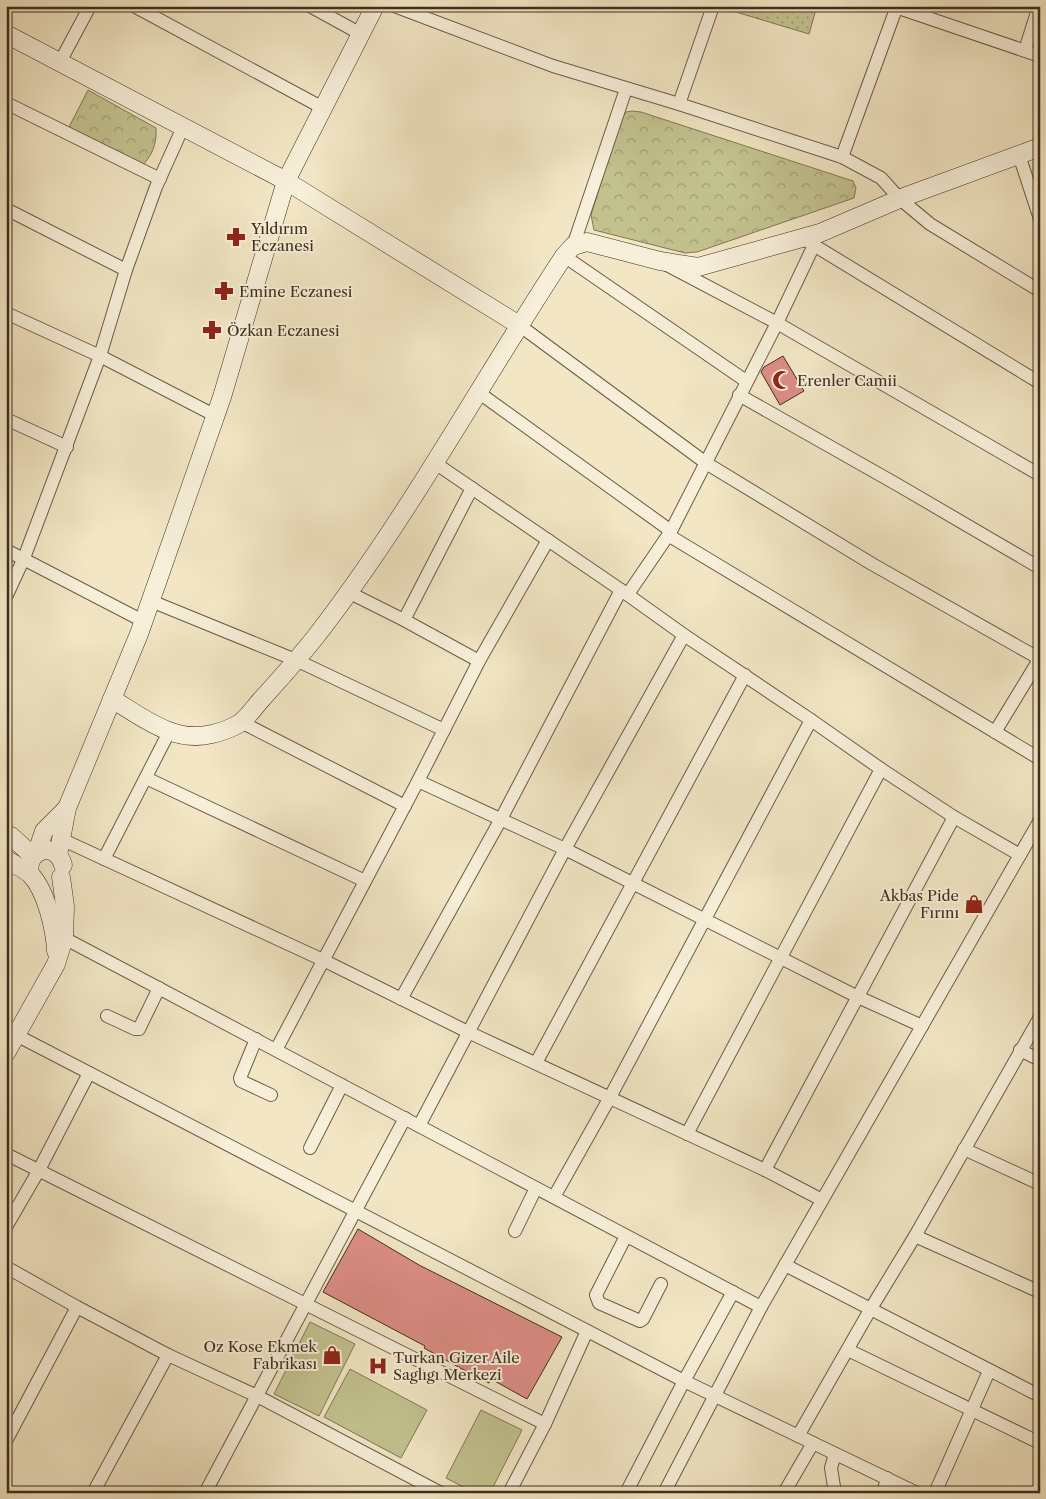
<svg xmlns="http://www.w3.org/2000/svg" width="1046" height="1499" viewBox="0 0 1046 1499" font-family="'Libre Caslon Text',serif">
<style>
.grass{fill:url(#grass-dots);stroke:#807856}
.forest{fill:url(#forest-crowns);stroke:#807856}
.garden{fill:#c3c28f;stroke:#807856}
.building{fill:#dc8d86;stroke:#3e2e1d}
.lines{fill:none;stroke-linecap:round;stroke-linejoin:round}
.street-casing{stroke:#6b5c47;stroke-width:14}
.secondary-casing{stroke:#3e2e1d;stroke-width:19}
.street{stroke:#f7efd9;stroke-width:12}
.secondary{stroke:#f7efd9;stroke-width:18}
.labels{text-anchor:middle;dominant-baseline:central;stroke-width:4;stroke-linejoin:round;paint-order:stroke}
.poi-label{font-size:15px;fill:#3e2e1d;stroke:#f7efd9;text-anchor:start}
</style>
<defs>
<pattern id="grass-dots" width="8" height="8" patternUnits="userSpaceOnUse" patternTransform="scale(1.25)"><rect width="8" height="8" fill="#c3c28f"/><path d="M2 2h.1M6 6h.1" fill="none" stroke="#a09e74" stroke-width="1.8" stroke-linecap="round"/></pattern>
<pattern id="forest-crowns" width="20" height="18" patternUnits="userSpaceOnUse" patternTransform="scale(1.25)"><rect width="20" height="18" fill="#c3c28f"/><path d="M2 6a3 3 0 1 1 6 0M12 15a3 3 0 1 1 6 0" fill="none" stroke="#a09e74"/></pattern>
</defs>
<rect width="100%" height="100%" fill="#f2e6c4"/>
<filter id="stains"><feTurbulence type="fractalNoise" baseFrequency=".004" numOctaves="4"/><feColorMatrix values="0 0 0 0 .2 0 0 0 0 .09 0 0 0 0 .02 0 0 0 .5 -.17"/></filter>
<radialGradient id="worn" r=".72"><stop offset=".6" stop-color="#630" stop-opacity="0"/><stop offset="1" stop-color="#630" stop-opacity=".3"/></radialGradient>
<!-- grass -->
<polygon class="grass" points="716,6 817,6 809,34"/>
<!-- forest -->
<g class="forest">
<path d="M 88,90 L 156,128 C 157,144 152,156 141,167 L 68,129 Z"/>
<polygon points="632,111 641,112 853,181 856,188 854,198 697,252 685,253 594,230 591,215 621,119 626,112"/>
</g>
<!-- garden -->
<g class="garden">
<polygon points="310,1322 355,1344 319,1416 274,1394"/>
<polygon points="350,1369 427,1410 401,1458 324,1417"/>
<polygon points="481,1410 522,1430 490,1493 475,1493 446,1478"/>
</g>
<!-- building -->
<g class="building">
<polygon points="783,356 804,391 780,405 761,372 764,367"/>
<polygon points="358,1229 419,1265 562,1337 527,1399 491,1379 489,1383 462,1369 424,1348 425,1346 323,1292"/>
</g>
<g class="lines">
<!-- street casing -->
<g class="street-casing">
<g id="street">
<polyline points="134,6 323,108"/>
<polyline points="310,6 361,34"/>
<polyline points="394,6 553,66 679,104 842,157 881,178 900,199 930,224 1040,291"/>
<polyline points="893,6 1040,56"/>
<polyline points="1025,50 1039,6"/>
<polyline points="60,62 90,6"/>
<polyline points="6,103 160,179"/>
<polyline points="679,104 713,6"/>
<polyline points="1019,155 1040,219"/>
<polyline points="842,157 897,6"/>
<polyline points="6,209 126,270"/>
<polyline points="807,241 1040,383"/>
<polyline points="573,246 626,89"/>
<polyline points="564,256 746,381"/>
<polyline points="667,265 777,323 1040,475"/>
<polyline points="6,313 100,356 216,416"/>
<polyline points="519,325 706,463 872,564 1040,659"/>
<polyline points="478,392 671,531"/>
<polyline points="739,395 898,485 1040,568"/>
<polyline points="6,419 67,447"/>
<polyline points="435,463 621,590 684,635 811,720 881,769 954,817 1020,855"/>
<polyline points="668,535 1040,759"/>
<polyline points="6,550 143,621"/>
<polyline points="350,593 404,620 479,661"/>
<polyline points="628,594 671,531 777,323 814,245"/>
<polyline points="6,597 24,558 100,356 126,270 156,187 183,127"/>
<polyline points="151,601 298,661 444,730"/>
<polyline points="404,620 472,488"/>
<polyline points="241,722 405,806"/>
<polyline points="995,732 1040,658"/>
<polyline points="146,778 365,881"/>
<polyline points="418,781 565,849 858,997 922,1026"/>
<polyline points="61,839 323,960 468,1032 765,1170 822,1200"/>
<polyline points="104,859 169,732"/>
<polyline points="58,940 64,938 761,1307"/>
<polyline points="401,999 501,819 621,590"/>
<polyline points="107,1016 135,1029 139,1029 159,988"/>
<polyline points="16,1035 684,1381 917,1493"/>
<polyline points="256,1039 240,1078 241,1081 271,1095"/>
<polyline points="276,1050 418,781 479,661 548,540"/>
<polyline points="1020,1050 1040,1060"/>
<polyline points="536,1063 745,675"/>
<polyline points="419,1126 565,849 684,635"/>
<polyline points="687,1134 881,769"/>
<polyline points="310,1148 342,1085"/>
<polyline points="964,1149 1040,1184"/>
<polyline points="6,1154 545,1424"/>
<polyline points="765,1170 954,817"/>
<polyline points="554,1197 609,1099 811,720"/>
<polyline points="6,1227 39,1170 89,1073"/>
<polyline points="515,1231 536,1188"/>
<polyline points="626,1236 596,1295 599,1303 640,1321 643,1319 661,1284"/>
<polyline points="915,1236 1040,1292"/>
<polyline points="785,1265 1040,1396"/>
<polyline points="6,1267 77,1307 168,1355 257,1396 441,1493"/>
<polyline points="848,1350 1040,1443"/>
<polyline points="798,1436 870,1310 915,1236 1040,1017"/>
<polyline points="6,1441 77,1307"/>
<polyline points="835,1454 831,1468 835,1493"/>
<polyline points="93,1493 168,1355"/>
<polyline points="205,1493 405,1118"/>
<polyline points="509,1493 545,1424 587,1331"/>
<polyline points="626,1493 684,1381 733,1292"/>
<polyline points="664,1493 761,1307 1040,820"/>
<polyline points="784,1493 813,1443"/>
<polyline points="883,1493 887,1478"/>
<polyline points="935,1493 989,1371"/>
</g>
</g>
<!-- secondary casing -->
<g class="secondary-casing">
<g id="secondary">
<polyline points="6,34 286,181 519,325"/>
<path d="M 112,699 C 142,717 175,744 212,734 C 221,732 232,728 240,723 C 247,718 254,708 260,701 C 280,679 299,658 317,635 C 409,516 481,382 564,256 L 573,246 L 587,242 L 660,261 L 698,267 L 820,233 L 904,197 L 1040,147"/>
<polyline points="6,834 11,836 33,856"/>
<polyline points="37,852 44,831 67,808"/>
<polyline points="58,855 67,808 139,634 222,397 286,181 375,6"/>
<path d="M 6,859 C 13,864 23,868 30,874 C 46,890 55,929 56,951"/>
<path d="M 30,874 C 25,849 56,840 63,865"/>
<polyline points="6,1053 56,964 64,938 65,906 61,877"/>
</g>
</g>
<!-- street -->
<use href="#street" class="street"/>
<!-- secondary -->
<use href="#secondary" class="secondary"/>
</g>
<!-- icons -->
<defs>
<g id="pharmacy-bare" transform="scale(1.5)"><path d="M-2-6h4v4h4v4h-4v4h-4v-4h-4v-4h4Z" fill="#8f2418" stroke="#f7efd9" stroke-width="2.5" paint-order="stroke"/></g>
<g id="mosque-bare" transform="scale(1.5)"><path d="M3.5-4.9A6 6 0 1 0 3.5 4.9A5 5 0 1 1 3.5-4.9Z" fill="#8f2418" stroke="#f7efd9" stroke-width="2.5" paint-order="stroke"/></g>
<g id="shop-bare" transform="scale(1.5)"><path d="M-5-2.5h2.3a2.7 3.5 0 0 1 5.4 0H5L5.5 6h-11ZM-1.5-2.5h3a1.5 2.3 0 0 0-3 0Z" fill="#8f2418" stroke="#f7efd9" stroke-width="2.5" paint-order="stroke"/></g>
<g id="hospital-bare" transform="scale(1.5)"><path d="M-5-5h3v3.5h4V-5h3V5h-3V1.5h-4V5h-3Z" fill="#8f2418" stroke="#f7efd9" stroke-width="2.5" paint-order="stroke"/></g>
</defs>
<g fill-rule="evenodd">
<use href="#pharmacy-bare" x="236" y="237"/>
<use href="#pharmacy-bare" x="224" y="291"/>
<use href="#pharmacy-bare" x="212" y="330"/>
<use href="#mosque-bare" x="782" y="380"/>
<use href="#shop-bare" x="974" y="904"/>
<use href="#shop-bare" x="332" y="1355"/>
<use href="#hospital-bare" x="378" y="1366"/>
</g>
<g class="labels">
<!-- poi labels -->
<g class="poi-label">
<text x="251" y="228">Yıldırım<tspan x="251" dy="17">Eczanesi</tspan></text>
<text x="239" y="291">Emine Eczanesi</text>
<text x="227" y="330">Özkan Eczanesi</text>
<text x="797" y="380">Erenler Camii</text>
<text x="959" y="895" text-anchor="end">Akbas Pide<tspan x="959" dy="17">Fırını</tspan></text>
<text x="317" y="1346" text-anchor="end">Oz Kose Ekmek<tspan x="317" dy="17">Fabrikası</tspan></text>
<text x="393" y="1357">Turkan Gizer Aile<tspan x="393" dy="17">Saglıgı Merkezi</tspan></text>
</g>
</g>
<!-- margin -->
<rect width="1046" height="1499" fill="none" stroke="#f2e6c4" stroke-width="25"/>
<rect x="8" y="8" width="1031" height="1484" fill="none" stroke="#3e2e1d" stroke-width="2.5"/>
<rect x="12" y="12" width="1021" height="1474" fill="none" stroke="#3e2e1d"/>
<rect width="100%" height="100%" filter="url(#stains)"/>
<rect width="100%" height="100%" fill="url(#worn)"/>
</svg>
